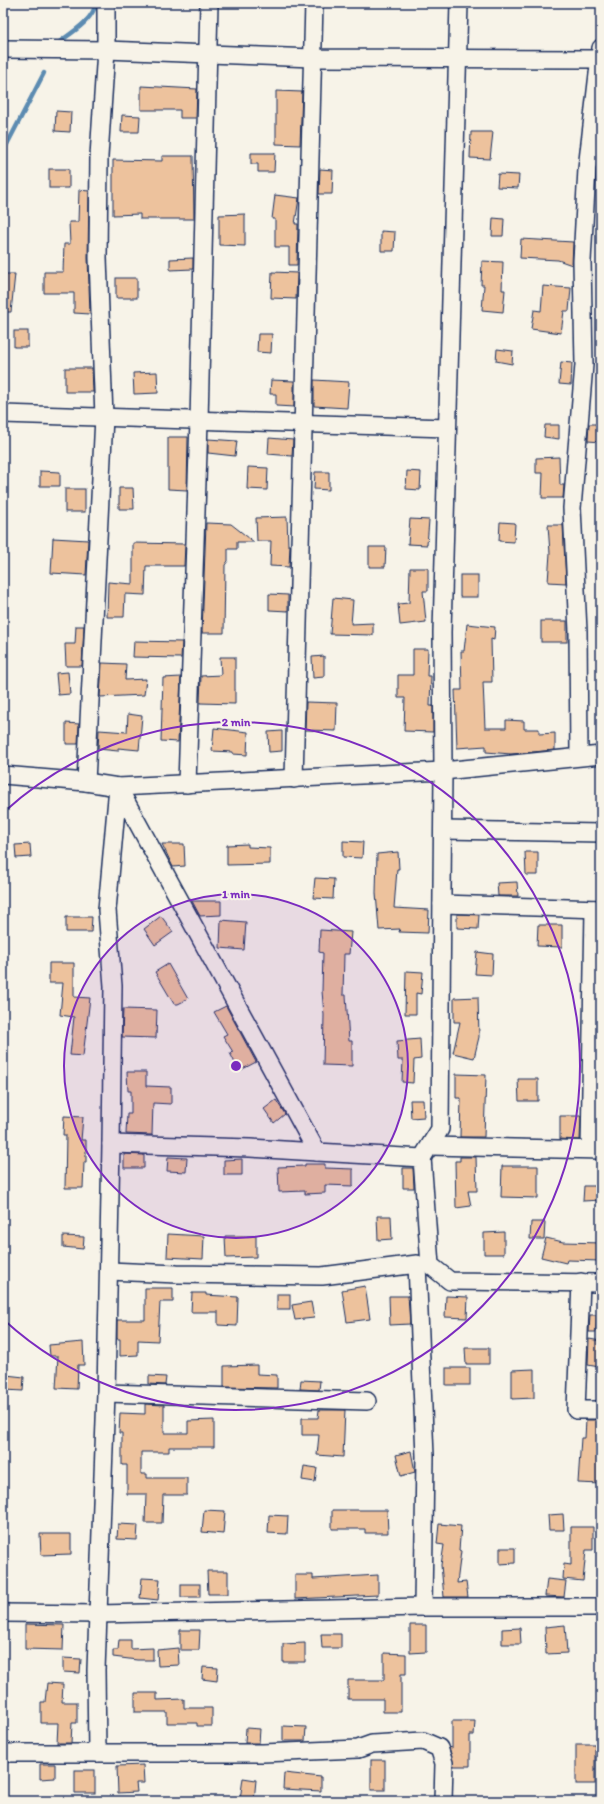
<svg xmlns="http://www.w3.org/2000/svg" width="604" height="1804" viewBox="0 0 604 1804" font-family="Itim,sans-serif">
<style>
.lines{fill:none;stroke-linecap:round;stroke-linejoin:round}
.stream{stroke:#5c8bb1;stroke-width:4.5}
.building{fill:#edc29d;stroke:#1b2f5e}
.minor-casing{stroke:#1b2f5e;stroke-width:20}
.minor{stroke:#f7f3e8;stroke-width:17}
.ring{fill:none;stroke:#7b2cbf;stroke-width:2}
.centre{fill:#7b2cbf;stroke:#f7f3e8;stroke-width:2}
.ring-label{font-size:12px;text-anchor:middle;font-weight:bold;fill:#7b2cbf;stroke:#f7f3e8;stroke-width:4;stroke-linejoin:round;paint-order:stroke}
</style>
<rect width="100%" height="100%" fill="#f7f3e8"/>
<filter id="ink" filterUnits="userSpaceOnUse"><feTurbulence type="fractalNoise" baseFrequency=".025" numOctaves="2"/><feDisplacementMap in="SourceGraphic" scale="8" xChannelSelector="R" yChannelSelector="G"/><feConvolveMatrix kernelMatrix="1 2 1 2 8 2 1 2 1" color-interpolation-filters="sRGB"/></filter>
<g filter="url(#ink)">
<g class="lines">
<!-- stream -->
<g class="stream">
<path d="M 59,42 C 70,34 96,18 95,3"/>
<polyline points="3,152 44,73"/>
</g>
</g>
<!-- building -->
<g class="building">
<polygon points="141,86 197,89 196,118 180,118 180,110 141,110"/>
<polygon points="276,91 302,92 300,145 276,144"/>
<polygon points="56,111 71,112 70,132 55,131"/>
<polygon points="122,115 140,116 139,132 121,132"/>
<polygon points="471,132 493,132 490,159 470,158"/>
<polygon points="251,153 275,153 274,172 258,172 258,164 251,164"/>
<polygon points="162,156 193,156 194,219 140,219 140,214 113,215 113,160 162,161"/>
<rect x="49" y="169" width="20" height="19"/>
<polygon points="320,169 333,170 332,194 319,194"/>
<polygon points="498,174 519,175 518,188 497,187"/>
<polygon points="79,190 89,191 88,258 90,314 74,313 74,293 44,293 44,272 63,272 64,244 70,244 69,222 78,222"/>
<polygon points="275,195 299,198 295,224 298,224 297,265 289,265 289,247 275,247 275,219 272,219"/>
<polygon points="245,214 245,246 219,245 219,215"/>
<polygon points="493,218 504,219 503,236 492,236"/>
<polygon points="381,231 395,232 394,251 381,251"/>
<polygon points="521,239 573,242 572,265 558,260 520,258"/>
<polygon points="193,258 193,269 170,270 170,259"/>
<polygon points="482,261 503,262 502,290 505,290 503,312 482,310 484,285 481,285"/>
<polygon points="272,272 297,273 296,299 271,298"/>
<polygon points="3,274 15,274 11,312 3,312"/>
<rect x="116" y="278" width="21" height="20"/>
<polygon points="543,286 571,288 569,311 564,311 561,333 531,329 534,310 541,311"/>
<rect x="14" y="331" width="14" height="16"/>
<polygon points="258,334 272,334 271,353 257,352"/>
<polygon points="497,349 513,351 512,364 496,361"/>
<polygon points="561,362 572,363 571,385 559,384"/>
<polygon points="65,368 92,368 93,392 65,392"/>
<polygon points="157,372 158,393 134,394 133,373"/>
<polygon points="271,380 294,381 294,407 276,406 276,394 270,394"/>
<polygon points="314,380 349,382 347,408 314,406"/>
<polygon points="589,424 601,424 601,442 588,441"/>
<polygon points="545,425 559,425 559,439 544,437"/>
<polygon points="168,437 188,437 187,490 168,489"/>
<polygon points="269,438 293,440 292,456 268,454"/>
<polygon points="208,439 237,441 235,456 208,453"/>
<polygon points="559,457 560,485 564,485 563,498 542,498 543,473 536,473 536,458"/>
<polygon points="248,467 268,468 267,490 247,489"/>
<polygon points="40,471 60,472 60,486 40,486"/>
<polygon points="407,471 421,472 420,490 406,489"/>
<polygon points="315,472 329,472 329,490 314,489"/>
<polygon points="119,488 133,488 134,509 119,509"/>
<rect x="65" y="489" width="20" height="23"/>
<polygon points="287,517 288,545 290,545 289,567 270,566 271,541 257,541 256,518"/>
<polygon points="410,519 429,520 427,545 408,544"/>
<polygon points="500,522 515,523 514,542 499,541"/>
<polygon points="206,523 231,524 254,542 237,542 237,549 228,549 228,561 225,565 224,633 202,633"/>
<polygon points="548,525 563,525 566,583 548,582 550,553"/>
<polygon points="53,538 88,540 86,575 51,573"/>
<polygon points="133,543 185,544 184,566 146,566 145,595 125,594 124,617 107,617 108,582 133,584"/>
<polygon points="369,547 386,547 385,567 369,567"/>
<polygon points="410,568 428,568 428,591 423,591 426,622 400,625 398,604 409,603"/>
<rect x="460" y="575" width="18" height="22"/>
<polygon points="269,594 288,595 288,611 269,610"/>
<polygon points="333,598 353,600 351,624 373,623 373,635 330,634"/>
<rect x="541" y="621" width="26" height="21"/>
<polygon points="467,624 495,627 494,640 491,639 492,682 483,682 485,728 506,728 506,720 524,721 524,729 539,729 539,734 555,733 555,750 511,754 486,752 486,746 457,748 455,690 462,690 461,651 464,651"/>
<polygon points="76,626 84,626 82,666 66,666 65,644 75,644"/>
<polygon points="134,641 182,642 181,658 133,657"/>
<polygon points="413,649 428,649 427,676 431,676 430,706 433,706 433,732 404,731 405,698 398,698 398,675 413,675"/>
<polygon points="324,656 324,677 313,678 312,657"/>
<polygon points="220,657 235,657 235,704 200,703 201,676 221,675"/>
<polygon points="102,663 126,664 125,680 146,679 144,695 100,697"/>
<polygon points="68,672 70,694 58,695 56,673"/>
<polygon points="181,677 178,742 161,741 163,678"/>
<polygon points="306,702 337,703 336,731 305,730"/>
<polygon points="128,714 142,716 139,750 118,748 118,751 98,749 99,730 127,732"/>
<polygon points="66,723 79,724 78,744 66,744"/>
<polygon points="214,728 248,732 247,755 233,754 233,752 212,751"/>
<polygon points="282,731 282,751 269,752 268,732"/>
<polygon points="343,841 363,842 362,858 343,857"/>
<polygon points="30,844 31,857 16,858 15,845"/>
<polygon points="162,844 184,844 185,866 173,867"/>
<polygon points="248,844 248,847 270,848 270,864 227,865 227,845"/>
<polygon points="398,852 399,869 397,869 394,908 429,910 428,933 399,932 400,929 379,930 376,893 377,854"/>
<polygon points="525,852 538,852 538,875 526,875"/>
<polygon points="315,878 334,879 333,899 313,898"/>
<polygon points="517,882 518,896 498,896 497,883"/>
<polygon points="192,901 221,901 221,915 200,916"/>
<polygon points="457,914 479,915 478,929 457,928"/>
<polygon points="161,916 173,932 155,945 144,929"/>
<polygon points="66,917 92,917 91,932 66,932"/>
<polygon points="221,920 246,922 244,950 220,948"/>
<polygon points="538,925 562,925 562,947 537,946"/>
<polygon points="320,930 351,932 349,954 344,954 343,995 346,995 349,1041 352,1041 352,1066 323,1065 324,1015 322,991 323,953 319,952"/>
<polygon points="477,952 493,954 492,975 475,974"/>
<polygon points="49,963 74,963 74,997 90,998 83,1056 70,1055 74,1017 60,1015 63,983 49,983"/>
<polygon points="168,964 188,999 178,1004 174,1004 155,972"/>
<polygon points="406,971 423,972 421,994 416,993 416,1014 405,1014"/>
<polygon points="478,997 479,1037 474,1058 453,1053 460,1022 454,1022 454,998"/>
<polygon points="226,1006 256,1062 239,1071 230,1053 233,1052 223,1036 227,1034 214,1012"/>
<polygon points="123,1009 157,1010 156,1038 122,1037"/>
<polygon points="420,1039 421,1059 414,1060 413,1083 402,1082 403,1060 398,1060 397,1041"/>
<polygon points="127,1072 146,1072 146,1086 171,1087 171,1104 153,1103 152,1135 126,1134 127,1114 131,1114 131,1091 128,1091"/>
<polygon points="456,1074 486,1075 484,1137 460,1137 461,1098 456,1098"/>
<polygon points="518,1079 538,1079 538,1101 519,1101"/>
<polygon points="276,1100 285,1114 274,1123 264,1109"/>
<polygon points="410,1100 423,1100 424,1117 411,1118"/>
<polygon points="64,1116 83,1117 81,1140 86,1140 86,1162 84,1162 83,1188 65,1188 66,1135 63,1135"/>
<polygon points="560,1116 581,1116 580,1140 560,1139"/>
<polygon points="124,1154 144,1155 144,1168 124,1168"/>
<polygon points="168,1157 187,1158 186,1172 167,1171"/>
<polygon points="460,1157 476,1157 477,1191 468,1191 471,1206 456,1208 455,1161 460,1161"/>
<polygon points="242,1159 242,1175 224,1175 224,1160"/>
<polygon points="305,1164 325,1164 325,1168 353,1169 353,1186 325,1185 325,1193 305,1194 305,1191 279,1192 278,1167 305,1166"/>
<polygon points="502,1166 538,1166 538,1198 501,1197"/>
<polygon points="403,1168 413,1168 414,1188 403,1188"/>
<polygon points="584,1186 601,1186 601,1200 583,1201"/>
<polygon points="377,1216 391,1216 392,1239 378,1240"/>
<polygon points="531,1222 545,1222 544,1239 530,1239"/>
<polygon points="504,1232 504,1254 484,1254 484,1233"/>
<polygon points="168,1234 204,1236 203,1259 167,1257"/>
<polygon points="63,1236 84,1237 83,1249 63,1247"/>
<polygon points="225,1236 256,1236 256,1257 226,1258"/>
<polygon points="546,1238 563,1242 601,1243 601,1261 567,1260 566,1263 541,1257"/>
<polygon points="365,1286 370,1319 347,1322 342,1290"/>
<polygon points="145,1288 173,1288 173,1302 160,1302 158,1341 138,1340 138,1355 120,1356 120,1339 117,1339 117,1320 145,1320"/>
<polygon points="192,1293 206,1293 206,1295 238,1297 237,1326 218,1325 218,1312 191,1312"/>
<rect x="277" y="1294" width="13" height="15"/>
<polygon points="389,1296 408,1296 410,1324 390,1325"/>
<polygon points="446,1296 468,1297 467,1318 445,1317"/>
<polygon points="311,1302 314,1318 295,1320 292,1305"/>
<polygon points="590,1315 597,1315 596,1332 589,1332"/>
<polygon points="589,1339 601,1341 599,1367 588,1365"/>
<polygon points="83,1342 84,1365 78,1365 77,1389 56,1388 58,1356 50,1356 49,1345"/>
<polygon points="465,1348 489,1348 489,1364 466,1364"/>
<polygon points="257,1365 257,1374 277,1375 277,1388 224,1387 224,1366"/>
<rect x="446" y="1368" width="24" height="17"/>
<polygon points="534,1369 534,1398 512,1399 512,1370"/>
<polygon points="6,1375 24,1377 23,1391 5,1390"/>
<polygon points="149,1376 166,1377 165,1385 149,1384"/>
<polygon points="301,1380 320,1381 319,1390 300,1389"/>
<polygon points="145,1404 164,1405 164,1433 188,1433 188,1421 214,1420 214,1447 169,1447 169,1452 141,1452 141,1474 147,1474 147,1478 187,1478 187,1495 163,1495 162,1523 145,1523 146,1494 127,1494 127,1465 122,1465 122,1433 119,1433 120,1413 145,1414"/>
<polygon points="319,1410 345,1410 343,1457 317,1455 319,1435 302,1435 302,1418 318,1418"/>
<polygon points="586,1420 601,1420 601,1484 578,1483 581,1438 585,1438"/>
<polygon points="411,1451 415,1472 401,1476 396,1455"/>
<polygon points="304,1466 317,1468 315,1482 302,1480"/>
<polygon points="204,1510 225,1511 223,1534 202,1532"/>
<polygon points="332,1510 387,1510 388,1533 365,1533 365,1529 332,1529"/>
<polygon points="563,1514 564,1530 549,1530 548,1515"/>
<polygon points="269,1515 288,1516 287,1534 268,1533"/>
<polygon points="118,1524 138,1525 137,1540 117,1539"/>
<polygon points="439,1524 461,1526 459,1550 461,1551 457,1583 466,1582 468,1597 444,1597 441,1565 444,1545 437,1544"/>
<polygon points="571,1527 593,1527 593,1550 586,1550 583,1581 563,1579 564,1564 571,1565"/>
<polygon points="40,1534 71,1534 71,1554 41,1555"/>
<polygon points="500,1548 515,1548 515,1563 500,1564"/>
<polygon points="207,1571 228,1571 228,1594 208,1594"/>
<polygon points="295,1575 313,1575 313,1579 378,1575 378,1595 295,1599"/>
<polygon points="142,1578 160,1579 158,1600 140,1598"/>
<polygon points="547,1579 566,1581 564,1597 545,1596"/>
<rect x="181" y="1584" width="19" height="13"/>
<polygon points="25,1624 64,1625 63,1650 25,1649"/>
<polygon points="410,1625 426,1625 426,1652 410,1653"/>
<polygon points="565,1625 567,1653 546,1654 545,1627"/>
<polygon points="520,1628 521,1644 502,1644 502,1629"/>
<polygon points="180,1630 200,1630 199,1650 180,1650"/>
<polygon points="321,1634 341,1634 341,1648 322,1648"/>
<polygon points="119,1640 131,1640 131,1649 153,1648 153,1660 137,1660 113,1657 113,1650 118,1650"/>
<polygon points="305,1643 305,1662 283,1662 283,1644"/>
<polygon points="178,1648 179,1665 158,1666 157,1650"/>
<polygon points="384,1653 406,1654 406,1674 401,1674 401,1712 383,1712 383,1699 348,1699 348,1680 384,1680"/>
<polygon points="63,1658 81,1659 80,1673 63,1672"/>
<polygon points="203,1667 218,1668 217,1681 202,1679"/>
<polygon points="47,1683 63,1684 62,1702 77,1702 77,1723 72,1723 71,1743 57,1743 58,1723 41,1723 41,1702 45,1702"/>
<polygon points="135,1693 157,1693 157,1700 184,1699 184,1708 212,1708 212,1726 197,1726 197,1723 167,1723 167,1712 135,1712"/>
<polygon points="452,1721 475,1721 474,1735 470,1735 470,1766 454,1766 449,1747 452,1748"/>
<polygon points="283,1726 306,1727 305,1741 283,1741"/>
<polygon points="246,1728 260,1729 259,1743 245,1743"/>
<rect x="576" y="1744" width="19" height="40"/>
<rect x="371" y="1760" width="14" height="30"/>
<polygon points="40,1764 55,1764 55,1778 40,1779"/>
<polygon points="143,1765 144,1783 136,1783 137,1792 118,1793 117,1766"/>
<rect x="75" y="1770" width="20" height="23"/>
<polygon points="284,1773 321,1777 321,1791 283,1789"/>
<polygon points="243,1778 256,1780 254,1801 240,1800"/>
</g>
<g class="lines">
<!-- minor casing -->
<g class="minor-casing">
<g id="minor">
<polyline points="3,49 106,50 312,58 601,59"/>
<polyline points="3,414 447,428"/>
<polyline points="579,756 578,631 572,508 584,365 582,261 587,169 601,48"/>
<polyline points="3,775 86,782 118,787 443,771 601,755"/>
<polyline points="294,779 314,3"/>
<polyline points="86,782 104,417 98,258 99,156 106,50 106,3"/>
<polyline points="187,784 199,421 209,3"/>
<polyline points="118,787 107,910 113,986 111,1144 106,1393 96,1670 97,1753 263,1753 358,1749 372,1744 423,1741 439,1748 444,1763 443,1801"/>
<polyline points="118,787 317,1152 422,1158 430,1265 450,1281 601,1283"/>
<polyline points="443,830 601,833"/>
<polyline points="442,904 601,909"/>
<polyline points="111,1144 250,1148 317,1152"/>
<polyline points="431,1146 601,1150"/>
<polyline points="590,1149 594,909"/>
<polyline points="422,1158 440,1129 443,771 442,632 459,3"/>
<polyline points="109,1271 177,1274 322,1276 417,1264 425,1456 423,1607"/>
<polyline points="581,1282 576,1410 601,1410"/>
<polyline points="106,1393 367,1401"/>
<polyline points="3,1613 98,1614 423,1607 601,1607"/>
<polyline points="3,1753 97,1753"/>
</g>
</g>
<!-- minor -->
<use href="#minor" class="minor"/>
</g>
</g>
<!-- distance rings -->
<circle cx="236" cy="1066" r="172" fill="#7b2cbf" fill-opacity=".12"/>
<g class="ring">
<circle cx="236" cy="1066" r="172"/>
<path d="M4 812A344 344 0 1 1 4 1320"/>
</g>
<circle cx="236" cy="1066" r="6" class="centre"/>
<g class="ring-label">
<text x="236" y="726">2 min</text>
<text x="236" y="898">1 min</text>
</g>
<!-- margin -->
<rect width="604" height="1804" fill="none" stroke="#f7f3e8" stroke-width="16"/>
<rect x="8" y="8" width="588" height="1788" fill="none" stroke="#1b2f5e" stroke-width="1.5" filter="url(#ink)"/>
</svg>
